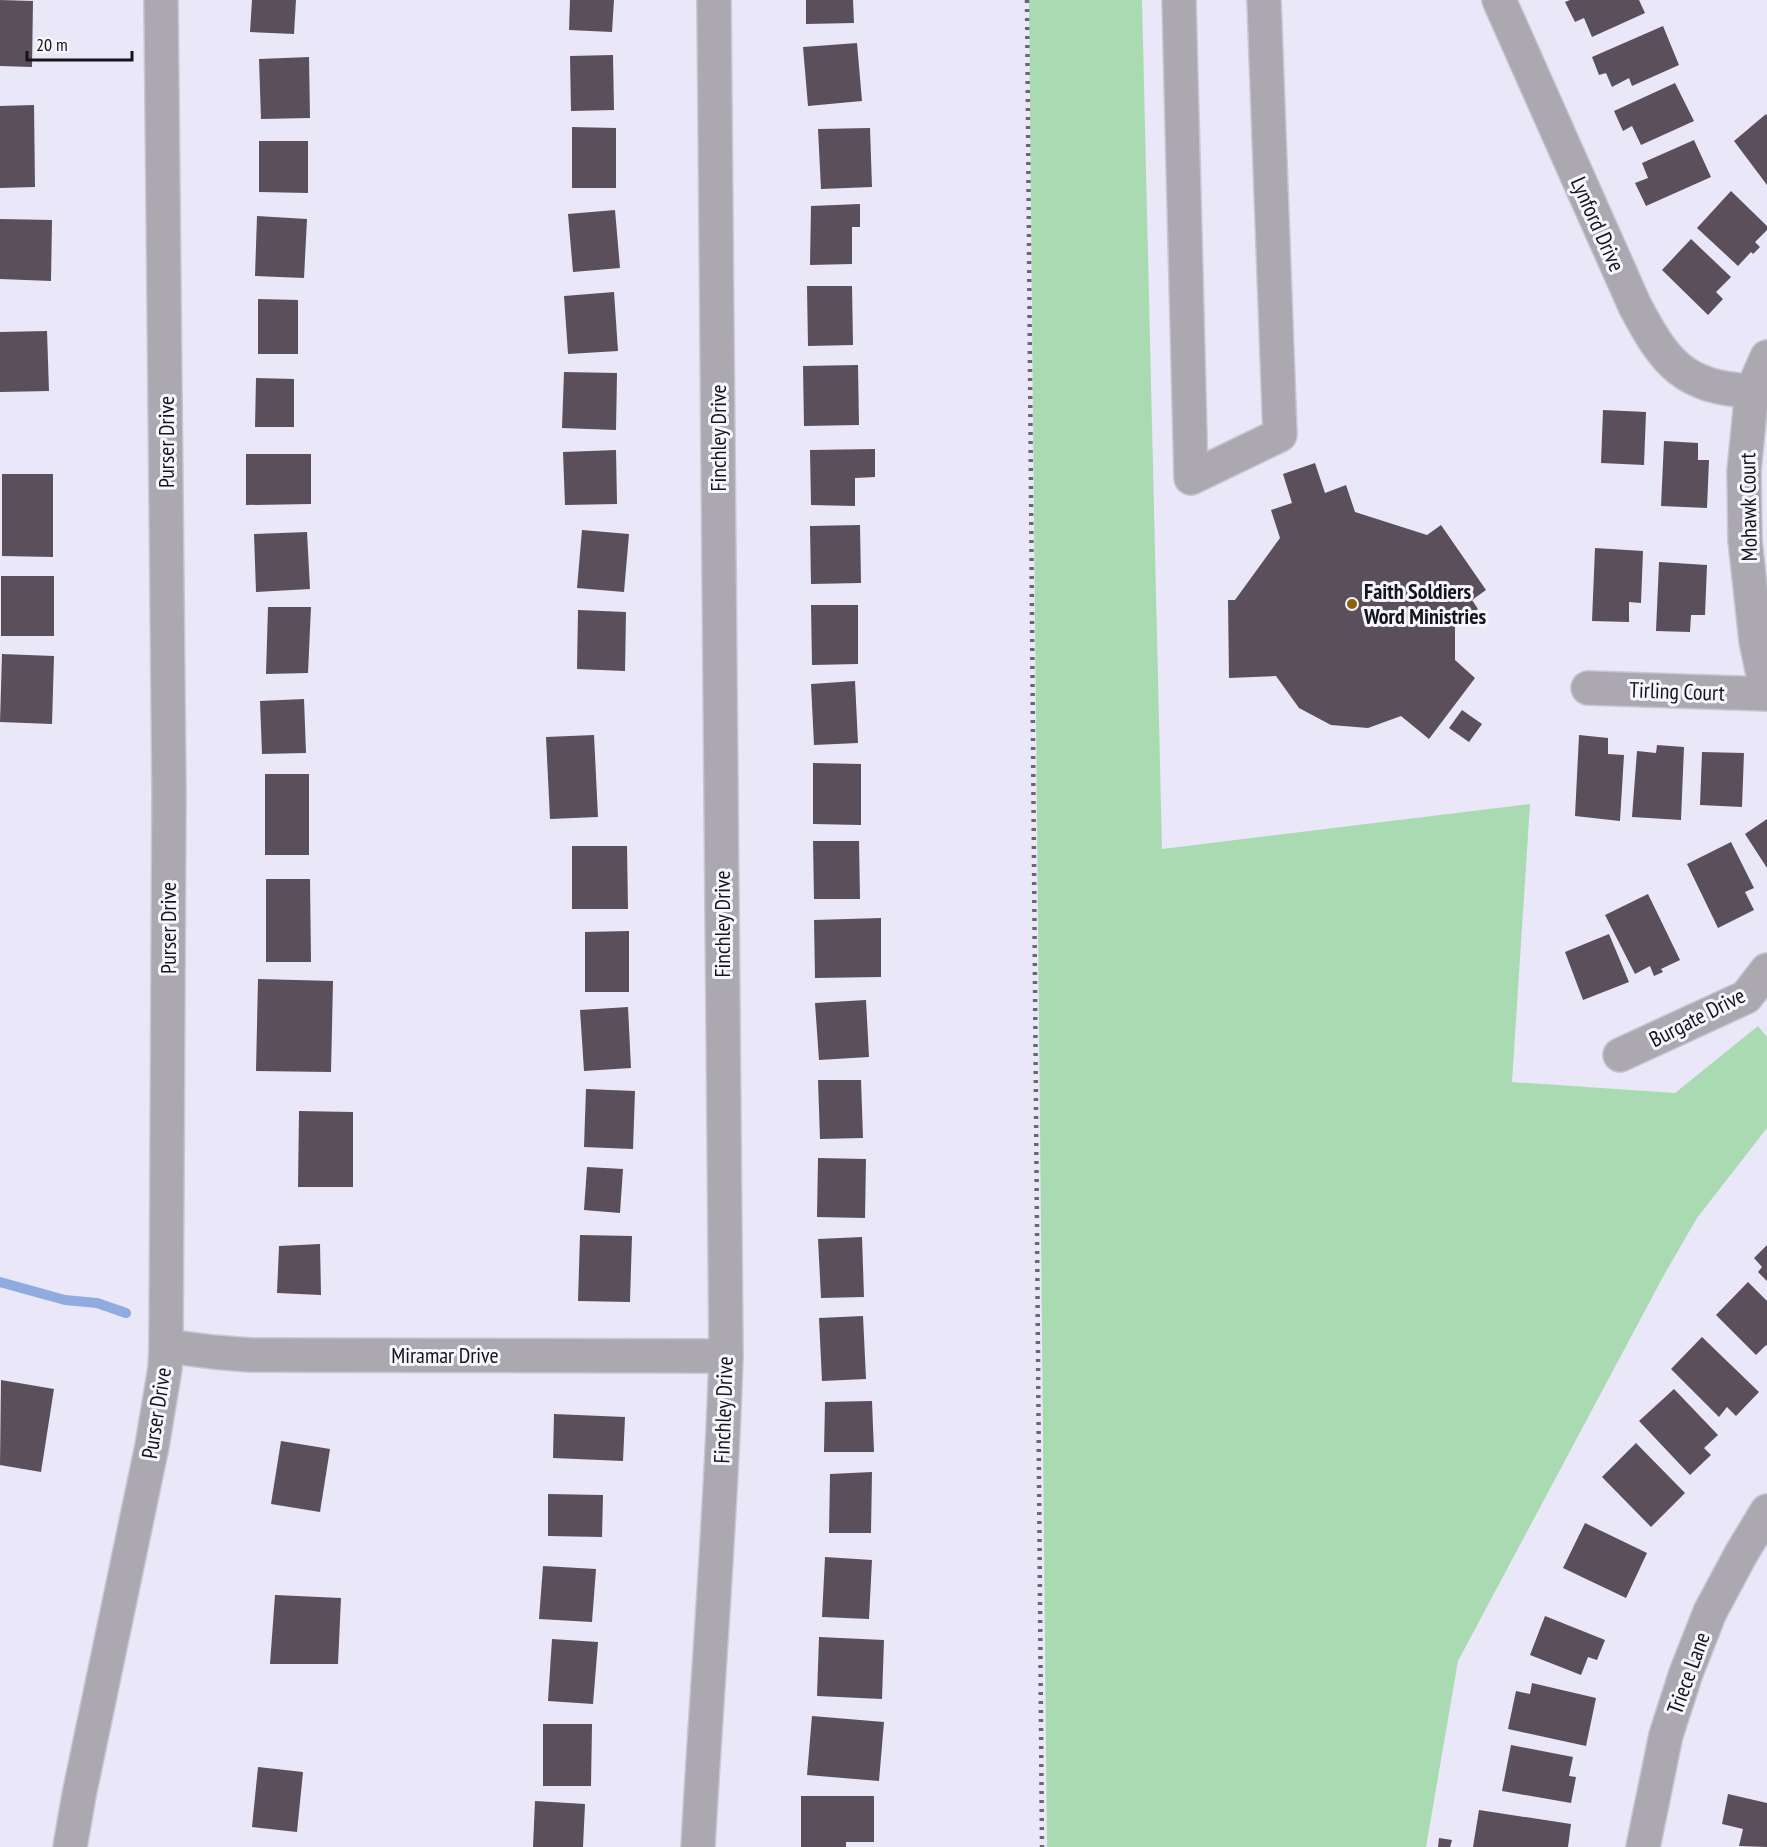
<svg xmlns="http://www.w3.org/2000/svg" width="1767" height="1847" viewBox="0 0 1767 1847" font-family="'PT Sans Narrow',sans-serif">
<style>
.green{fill:#a9dab1}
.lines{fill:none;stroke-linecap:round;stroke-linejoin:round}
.stream{stroke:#90abe0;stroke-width:10}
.building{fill:#5b4f5c}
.minor-casing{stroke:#c8c5d5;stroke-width:36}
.minor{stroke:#aba8b0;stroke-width:33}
.rail{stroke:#696772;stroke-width:4.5;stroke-dasharray:3 6;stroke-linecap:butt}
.poi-dot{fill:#8d6206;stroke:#f7f6fd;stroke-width:2}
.labels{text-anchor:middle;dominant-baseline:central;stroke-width:6;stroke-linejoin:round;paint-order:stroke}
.street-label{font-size:22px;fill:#15141a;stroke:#f7f6fd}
.poi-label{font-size:22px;font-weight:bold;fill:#15141a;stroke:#f7f6fd;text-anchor:start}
</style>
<rect width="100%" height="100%" fill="#eae7f9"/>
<!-- green -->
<polygon class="green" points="1029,0 1142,0 1162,849 1530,804 1512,1082 1675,1093 1758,1026 1767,1037 1767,1128 1697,1218 1664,1275 1458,1661 1426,1847 1047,1847"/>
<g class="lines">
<!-- stream -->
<polyline class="stream" points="0,1282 65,1300 97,1303 126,1313"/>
</g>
<!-- building -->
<g class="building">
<polygon points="0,0 33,1 32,67 0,66"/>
<polygon points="252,0 296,0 294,34 250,32"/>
<polygon points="570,0 614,0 612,32 569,30"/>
<polygon points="806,0 853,0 854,23 806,24"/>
<polygon points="1570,0 1639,0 1645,13 1592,37 1584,18 1575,22 1565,2"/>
<polygon points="1663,26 1679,65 1632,86 1629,78 1612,87 1606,73 1599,75 1592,57"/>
<polygon points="857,43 862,101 808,106 803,47"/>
<polygon points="613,55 614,110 571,111 570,56"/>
<polygon points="309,57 310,118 261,119 259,59"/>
<polygon points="1675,83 1694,121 1641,145 1632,126 1623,131 1614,111"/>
<polygon points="34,105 35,187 0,188 0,106"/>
<polygon points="1766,114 1767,116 1767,185 1734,141"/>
<polygon points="572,127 616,128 616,188 572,188"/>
<polygon points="870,128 872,187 821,189 818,129"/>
<polygon points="1694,140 1711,177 1646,206 1635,183 1648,178 1642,163"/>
<polygon points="259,141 308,141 308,193 259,192"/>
<polygon points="1731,191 1767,226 1767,230 1755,242 1760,247 1753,254 1751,252 1738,266 1697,228"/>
<polygon points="860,204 860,227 852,227 852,264 810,265 811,206"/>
<polygon points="615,210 620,268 573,272 568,214"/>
<polygon points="257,216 307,219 304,278 255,276"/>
<polygon points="0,219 52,220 51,281 0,279"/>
<polygon points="1691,239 1731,277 1716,292 1723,299 1708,315 1662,270"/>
<polygon points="807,286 852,286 853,345 808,346"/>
<polygon points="614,292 618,351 568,354 564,296"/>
<polygon points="258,299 298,300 298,354 258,354"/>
<polygon points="47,331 49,391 0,392 0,332"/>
<polygon points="858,365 859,425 804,426 803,366"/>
<polygon points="564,372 617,373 616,430 562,428"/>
<polygon points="256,378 294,379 294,427 255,427"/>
<polygon points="1603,410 1646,412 1644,465 1601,463"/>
<polygon points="1664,441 1698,443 1698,460 1709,460 1707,508 1661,506"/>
<polygon points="875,449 875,477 855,478 855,506 811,505 810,450"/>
<polygon points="616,450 617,504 565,505 563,452"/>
<polygon points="246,454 311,454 311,504 246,505"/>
<polygon points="1315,463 1325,493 1346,485 1355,512 1427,535 1441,525 1486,590 1472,600 1478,609 1455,626 1455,660 1475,678 1429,739 1401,716 1368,728 1331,725 1299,708 1276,676 1229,678 1228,600 1235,600 1280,538 1271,510 1292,503 1283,474"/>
<polygon points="2,474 53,474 53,557 2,556"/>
<polygon points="860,525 861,583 811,584 810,526"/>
<polygon points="582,530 629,534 624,592 577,588"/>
<polygon points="307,532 310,589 256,592 254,534"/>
<polygon points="1595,548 1643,551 1641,603 1629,602 1629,622 1592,621"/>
<polygon points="1659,562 1707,565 1705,615 1691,615 1690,632 1656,631"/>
<rect x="1" y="576" width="53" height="60"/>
<polygon points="811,605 858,605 858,664 812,665"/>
<polygon points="268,607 311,607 308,673 266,674"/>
<polygon points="578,610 626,612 625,671 577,669"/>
<polygon points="2,654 54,656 52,724 0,722"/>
<polygon points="855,681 858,743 814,745 811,684"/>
<polygon points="304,699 306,753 262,754 260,701"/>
<polygon points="1462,710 1482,724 1469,742 1449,728"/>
<polygon points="594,735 598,817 550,819 546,737"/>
<polygon points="1579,735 1608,738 1608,754 1624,755 1620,821 1575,816"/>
<polygon points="1657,745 1684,747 1681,820 1632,817 1637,751 1656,753"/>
<polygon points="1702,752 1744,753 1742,807 1700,805"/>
<polygon points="813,763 861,764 861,825 813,824"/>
<rect x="265" y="774" width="44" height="81"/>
<polygon points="1767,819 1767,868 1745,834"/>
<polygon points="813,841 859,841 860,899 814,899"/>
<polygon points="1731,842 1754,888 1745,892 1754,910 1718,928 1687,864"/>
<polygon points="572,846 627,846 628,909 572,909"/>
<polygon points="266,879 310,879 311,962 266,962"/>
<polygon points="1648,894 1680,960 1661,969 1663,972 1654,976 1650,966 1635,974 1605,915"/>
<polygon points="881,918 881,977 815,978 814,920"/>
<polygon points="629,931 629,992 585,992 585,932"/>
<polygon points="1609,934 1629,982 1583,1000 1565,952"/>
<polygon points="258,979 333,981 331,1072 256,1071"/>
<polygon points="866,1000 869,1057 819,1060 815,1003"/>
<polygon points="628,1007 631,1068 584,1071 580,1010"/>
<polygon points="818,1080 861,1080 863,1138 820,1139"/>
<polygon points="586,1089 635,1091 633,1149 584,1147"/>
<polygon points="299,1111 353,1112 353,1187 298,1187"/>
<polygon points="818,1158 866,1159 865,1218 817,1217"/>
<polygon points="587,1167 623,1169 620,1213 584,1210"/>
<polygon points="580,1235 632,1236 630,1302 578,1301"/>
<polygon points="862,1237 864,1297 821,1298 818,1239"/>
<polygon points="320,1244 321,1295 277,1293 279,1246"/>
<polygon points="1767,1245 1767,1281 1758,1272 1762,1267 1754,1258"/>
<polygon points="1748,1282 1767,1301 1767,1346 1766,1345 1756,1355 1716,1315"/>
<polygon points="863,1316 866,1379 822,1381 819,1318"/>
<polygon points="1702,1337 1759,1392 1736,1416 1727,1407 1719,1417 1671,1369"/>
<polygon points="1,1380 54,1389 41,1472 0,1465"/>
<polygon points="1674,1389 1718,1435 1704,1448 1711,1455 1690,1475 1639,1421"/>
<polygon points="872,1401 874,1452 824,1452 825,1402"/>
<polygon points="554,1414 625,1417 623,1461 553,1458"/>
<polygon points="281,1441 330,1449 320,1512 271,1504"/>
<polygon points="1636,1443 1685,1493 1651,1527 1602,1477"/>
<polygon points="872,1472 871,1533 829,1533 830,1474"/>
<polygon points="548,1494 603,1495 602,1537 548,1536"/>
<polygon points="1585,1523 1647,1553 1626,1598 1563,1568"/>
<polygon points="825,1557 872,1560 869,1619 822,1617"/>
<polygon points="543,1566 596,1569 592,1622 539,1619"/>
<polygon points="275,1595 341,1598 338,1664 270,1664"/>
<polygon points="1545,1616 1605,1640 1597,1660 1588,1657 1581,1675 1530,1655"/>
<polygon points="819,1637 884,1640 882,1699 817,1696"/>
<polygon points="552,1639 598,1642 593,1704 548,1701"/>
<polygon points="1532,1683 1596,1698 1586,1746 1508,1729 1516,1691 1530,1694"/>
<polygon points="812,1716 884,1722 879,1781 807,1775"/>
<polygon points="543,1724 592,1724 591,1786 543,1786"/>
<polygon points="1511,1745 1573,1757 1569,1776 1576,1777 1571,1803 1502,1791"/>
<polygon points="258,1767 303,1772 297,1832 252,1827"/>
<polygon points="1728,1794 1767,1803 1767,1847 1739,1846 1743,1829 1722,1824"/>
<polygon points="801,1796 874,1796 874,1842 846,1842 846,1847 801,1847"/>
<polygon points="535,1801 585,1804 583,1847 533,1847"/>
<polygon points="1479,1810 1571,1824 1568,1847 1473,1847"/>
<polygon points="1439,1838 1452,1840 1450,1847 1438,1847"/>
</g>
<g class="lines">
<!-- minor casing -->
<g class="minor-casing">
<g id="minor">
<polyline points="1179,0 1191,478 1280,435 1264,0"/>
<path d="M 1499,0 L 1635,306 C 1665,363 1684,388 1752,391"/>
<polyline points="1767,357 1752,391 1744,471 1745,540 1756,641 1767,694"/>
<polyline points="1588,688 1767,694"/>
<polyline points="1620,1055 1746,997 1767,970"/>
<polyline points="166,1346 213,1352 250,1355 726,1356"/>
<polyline points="70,1847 79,1795 152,1446 165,1368 166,1346 169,793 161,0"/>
<path d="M 698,1847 C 707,1683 721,1520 726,1356 L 714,0"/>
<polyline points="1643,1847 1666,1735 1686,1673 1710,1612 1741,1554 1767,1511"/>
</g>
</g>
<!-- minor -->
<use href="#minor" class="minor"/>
<!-- rail -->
<polyline class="rail" points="1027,0 1042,1847"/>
</g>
<!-- markers -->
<circle class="poi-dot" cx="1352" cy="604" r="6"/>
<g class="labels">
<!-- street labels -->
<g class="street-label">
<text transform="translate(1598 224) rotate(66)">Lynford Drive</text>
<text transform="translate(718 438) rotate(-90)">Finchley Drive</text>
<text transform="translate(166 442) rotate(-90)">Purser Drive</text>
<text transform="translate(1748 507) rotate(-91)">Mohawk Court</text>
<text transform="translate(1677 691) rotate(2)">Tirling Court</text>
<text transform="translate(722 924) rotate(-90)">Finchley Drive</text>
<text transform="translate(168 928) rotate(-90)">Purser Drive</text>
<text transform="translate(1697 1017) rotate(-27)">Burgate Drive</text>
<text x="445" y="1355">Miramar Drive</text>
<text transform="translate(723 1410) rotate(-88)">Finchley Drive</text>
<text transform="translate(156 1413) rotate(-81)">Purser Drive</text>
<text transform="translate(1688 1673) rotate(-70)">Triece Lane</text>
</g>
<!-- poi labels -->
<g class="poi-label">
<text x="1364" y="591">Faith Soldiers<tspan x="1364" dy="25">Word Ministries</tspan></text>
</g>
</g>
<!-- scale -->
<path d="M27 51v9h105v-9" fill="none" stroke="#15141a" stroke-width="3"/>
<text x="36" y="51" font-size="18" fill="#15141a" stroke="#f7f6fd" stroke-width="4.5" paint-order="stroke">20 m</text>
</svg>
